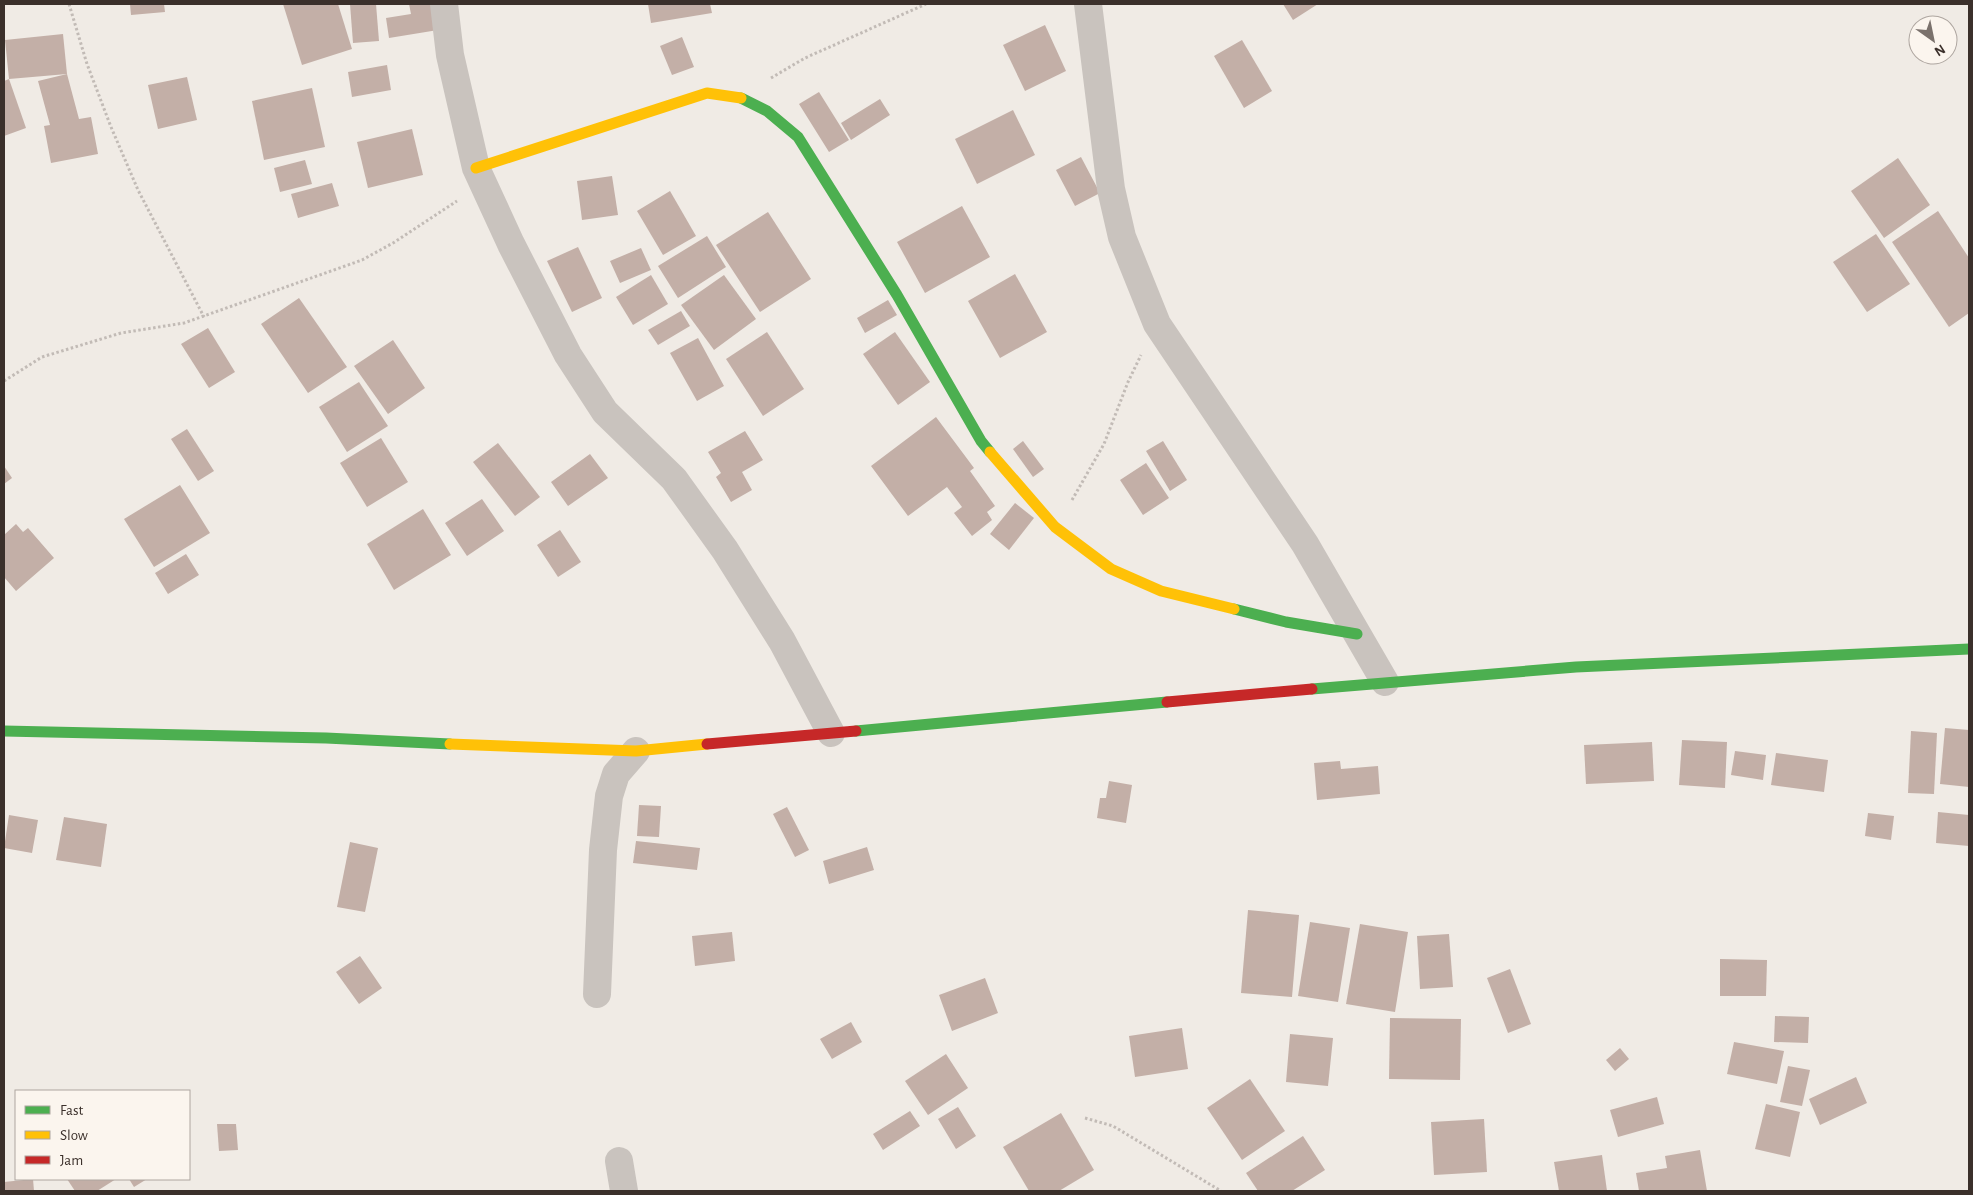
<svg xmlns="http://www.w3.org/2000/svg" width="1973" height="1195" viewBox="0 0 1973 1195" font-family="'Alegreya Sans',sans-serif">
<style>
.building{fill:#c3afa7}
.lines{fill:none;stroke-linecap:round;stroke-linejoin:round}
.path{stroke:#c2bbb6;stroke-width:3;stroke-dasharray:2.5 2.5;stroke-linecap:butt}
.street{stroke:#c9c3be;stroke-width:28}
.fast{stroke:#4caf50;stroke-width:11}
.slow{stroke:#ffc107;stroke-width:11}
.jam{stroke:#c62828;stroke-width:11}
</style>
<rect width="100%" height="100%" fill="#f0ebe5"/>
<!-- building -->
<g class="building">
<polygon points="130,4 164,4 165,12 131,15"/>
<polygon points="283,4 338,4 352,49 302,65"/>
<polygon points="350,4 376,4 379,41 353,43"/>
<polygon points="409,4 435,4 438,30 389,38 386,18 411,14"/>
<polygon points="648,4 710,4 712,13 651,23"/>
<polygon points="1283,4 1318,4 1293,20"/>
<polygon points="1045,25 1066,71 1025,91 1003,45"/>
<polygon points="63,34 67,74 9,79 5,40"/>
<polygon points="682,37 694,67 672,75 660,46"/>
<polygon points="1242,40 1272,91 1244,108 1214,56"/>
<polygon points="387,65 391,90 352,97 348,72"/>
<polygon points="67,74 79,119 91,117 98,154 51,163 44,126 50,125 38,81"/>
<polygon points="187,77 197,120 158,129 148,85"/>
<polygon points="9,79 26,128 4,136 4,81"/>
<polygon points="312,88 325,147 264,160 252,101"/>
<polygon points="819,92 849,140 829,152 799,104"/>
<polygon points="880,99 890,115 851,140 841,123"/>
<polygon points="1013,110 1035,155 977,184 955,139"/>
<polygon points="412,129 423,175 368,188 357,142"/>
<polygon points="1081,157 1100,193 1075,206 1056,170"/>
<polygon points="1898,158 1930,205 1884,238 1851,191"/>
<polygon points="305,160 312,184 280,192 274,168"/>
<polygon points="612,176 618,215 582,220 577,181"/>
<polygon points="332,183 339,206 298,218 291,194"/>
<polygon points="670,191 696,236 663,255 637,211"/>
<polygon points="962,206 990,257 925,293 897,242"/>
<polygon points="1938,211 1969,258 1969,313 1949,327 1892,242"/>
<polygon points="768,212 811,279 760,312 716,245"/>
<polygon points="1876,234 1910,284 1867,312 1833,262"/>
<polygon points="707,236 726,267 678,298 658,266"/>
<polygon points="578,247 602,298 572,312 547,261"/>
<polygon points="641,248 651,270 620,283 610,261"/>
<polygon points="1015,274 1047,332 1000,358 968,301"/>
<polygon points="651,275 668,304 633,325 616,297"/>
<polygon points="724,275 756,319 714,350 681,305"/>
<polygon points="299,298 347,367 308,393 261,324"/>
<polygon points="888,300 897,315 865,333 857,318"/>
<polygon points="681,311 690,326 658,345 648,330"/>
<polygon points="208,328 235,372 209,388 181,344"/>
<polygon points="767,332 804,389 763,416 726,359"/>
<polygon points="895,332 930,382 898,405 863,354"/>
<polygon points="698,338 724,386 697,401 670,353"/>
<polygon points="393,340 425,388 388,414 354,366"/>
<polygon points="359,382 388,426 347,452 319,407"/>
<polygon points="936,417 974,468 970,471 995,506 987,512 992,520 972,536 954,513 962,507 947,487 908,516 871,466"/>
<polygon points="187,429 214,471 198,481 171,439"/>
<polygon points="745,431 763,460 742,472 752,490 731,502 716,477 721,473 708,452"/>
<polygon points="381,438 408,482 367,507 340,463"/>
<polygon points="1023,441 1044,469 1033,477 1013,449"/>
<polygon points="1163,441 1187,480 1170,491 1146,451"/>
<polygon points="498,443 540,497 515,516 473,462"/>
<polygon points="590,454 608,478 568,506 551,482"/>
<polygon points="1146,463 1169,498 1143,515 1120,480"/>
<polygon points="4,466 12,478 4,484"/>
<polygon points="180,485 210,533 154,567 124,519"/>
<polygon points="482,499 504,531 467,556 445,523"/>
<polygon points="1015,503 1034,518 1009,550 990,534"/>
<polygon points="423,509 451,555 394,590 367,544"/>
<polygon points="16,524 23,532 28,528 54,558 16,591 4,577 4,535"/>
<polygon points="560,530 581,562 558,577 537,545"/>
<polygon points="186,554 199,575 168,594 155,573"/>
<polygon points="1945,728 1969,730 1969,787 1940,784"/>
<polygon points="1911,731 1937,733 1934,794 1908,793"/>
<polygon points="1682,740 1727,742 1725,788 1679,785"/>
<polygon points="1652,742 1654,781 1586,784 1584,745"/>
<polygon points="1735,751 1766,755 1763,780 1731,775"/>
<polygon points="1776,753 1828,760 1824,792 1771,785"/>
<polygon points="1340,761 1341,769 1378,766 1380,794 1317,800 1314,763"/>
<polygon points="1109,781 1132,785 1126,823 1097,818 1100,798 1106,798"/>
<polygon points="639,805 661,806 659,837 637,836"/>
<polygon points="787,807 809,850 795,857 773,814"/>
<polygon points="1938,812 1969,815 1969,846 1936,843"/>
<polygon points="1868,813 1894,816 1891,840 1865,836"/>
<polygon points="9,815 38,820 32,853 4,848"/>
<polygon points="64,817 107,824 101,867 56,860"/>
<polygon points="636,841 700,848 697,870 633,863"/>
<polygon points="350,842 378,848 365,912 337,907"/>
<polygon points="867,847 874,870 829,884 823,861"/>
<polygon points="1248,910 1299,915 1292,997 1241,993"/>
<polygon points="1310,922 1350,928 1338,1002 1298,996"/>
<polygon points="1360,924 1408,932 1395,1012 1346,1004"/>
<polygon points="732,932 735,961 695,966 692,936"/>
<polygon points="1449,934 1453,987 1420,989 1417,936"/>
<polygon points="360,956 382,988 359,1004 336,972"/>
<polygon points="1720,959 1767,960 1766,996 1720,996"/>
<polygon points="1510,969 1531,1024 1508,1033 1487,978"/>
<polygon points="985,978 998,1013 952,1031 939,995"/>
<polygon points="1775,1016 1809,1017 1808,1043 1774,1042"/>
<polygon points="1390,1018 1461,1019 1460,1080 1389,1079"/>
<polygon points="851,1022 862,1042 832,1059 820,1039"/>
<polygon points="1182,1028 1188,1069 1135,1077 1129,1036"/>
<polygon points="1290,1034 1333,1038 1328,1086 1286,1082"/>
<polygon points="1734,1042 1784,1051 1777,1084 1727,1074"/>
<polygon points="1620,1048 1629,1059 1615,1071 1606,1060"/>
<polygon points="946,1054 968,1088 928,1115 905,1081"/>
<polygon points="1788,1066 1810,1070 1802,1106 1780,1102"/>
<polygon points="1856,1077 1867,1103 1820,1125 1809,1099"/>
<polygon points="1250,1079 1285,1131 1242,1160 1207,1108"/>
<polygon points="1657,1097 1664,1124 1618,1137 1610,1110"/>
<polygon points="1766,1104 1800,1112 1790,1157 1755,1149"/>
<polygon points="958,1107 976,1136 956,1149 938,1119"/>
<polygon points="910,1111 920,1126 883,1150 873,1134"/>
<polygon points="1061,1113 1094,1170 1059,1191 1029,1191 1003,1147"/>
<polygon points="1484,1119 1487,1172 1434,1175 1431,1122"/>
<polygon points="217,1124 236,1124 238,1150 219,1151"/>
<polygon points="1303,1136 1325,1170 1292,1191 1258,1191 1246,1173"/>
<polygon points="1700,1150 1707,1191 1639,1191 1636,1173 1667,1168 1665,1156"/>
<polygon points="1602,1155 1607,1191 1559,1191 1554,1162"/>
<polygon points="33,1179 34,1191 4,1191 4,1182"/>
<polygon points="67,1179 116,1179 97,1191 75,1191"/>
<polygon points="129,1179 147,1179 134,1187"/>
</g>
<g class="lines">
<!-- path -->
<g class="path">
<polyline points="69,4 87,64 111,127 138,190 204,317"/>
<polyline points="771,78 805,58 926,4"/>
<polyline points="4,381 42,357 121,333 184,323 362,260 393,243 457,201"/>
<polyline points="1072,500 1104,444 1128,382 1141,355"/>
<polyline points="1085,1118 1113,1126 1221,1191"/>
</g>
<!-- street -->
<g class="street">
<polyline points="444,4 450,55 476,168 511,244 568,355 605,412 674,479 725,550 782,641 831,733"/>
<polyline points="1088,4 1111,189 1122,237 1157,324 1305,544 1385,682"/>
<polyline points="597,994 603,850 609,796 616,774 636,751"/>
<polyline points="619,1161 624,1191"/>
</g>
<!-- fast -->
<g class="fast">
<polyline points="741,98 767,111 798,137 897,295 981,441 990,452"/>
<polyline points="1234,609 1286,622 1357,634"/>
<polyline points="1312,689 1576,667 1969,649"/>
<polyline points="4,731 326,738 450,744"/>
<polyline points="856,731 1167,702"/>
</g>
<!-- slow -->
<g class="slow">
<polyline points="476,168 707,93 741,98"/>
<polyline points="990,452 1055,527 1111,569 1161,591 1234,609"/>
<polyline points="450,744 636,751 707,744"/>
</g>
<!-- jam -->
<g class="jam">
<polyline points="1167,702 1312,689"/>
<polyline points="707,744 856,731"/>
</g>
</g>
<!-- border -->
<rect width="1973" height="1195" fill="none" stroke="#3b302b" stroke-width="10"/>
<!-- legend -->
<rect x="15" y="1090" width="175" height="90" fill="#fbf5ee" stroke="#aea6a0"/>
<rect x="25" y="1106" width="25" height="8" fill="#4caf50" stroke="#aea6a0"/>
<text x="60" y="1115" font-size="15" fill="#3b302b">Fast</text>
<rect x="25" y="1131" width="25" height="8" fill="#ffc107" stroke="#aea6a0"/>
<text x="60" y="1140" font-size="15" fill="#3b302b">Slow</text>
<rect x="25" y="1156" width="25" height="8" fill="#c62828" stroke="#aea6a0"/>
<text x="60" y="1165" font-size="15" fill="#3b302b">Jam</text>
<!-- north arrow -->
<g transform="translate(1933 40) rotate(147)"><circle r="24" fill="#fbf5ee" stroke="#aea6a0"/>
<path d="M0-4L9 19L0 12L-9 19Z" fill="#7a716c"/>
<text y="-8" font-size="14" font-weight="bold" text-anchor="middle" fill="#3b302b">N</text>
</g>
</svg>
